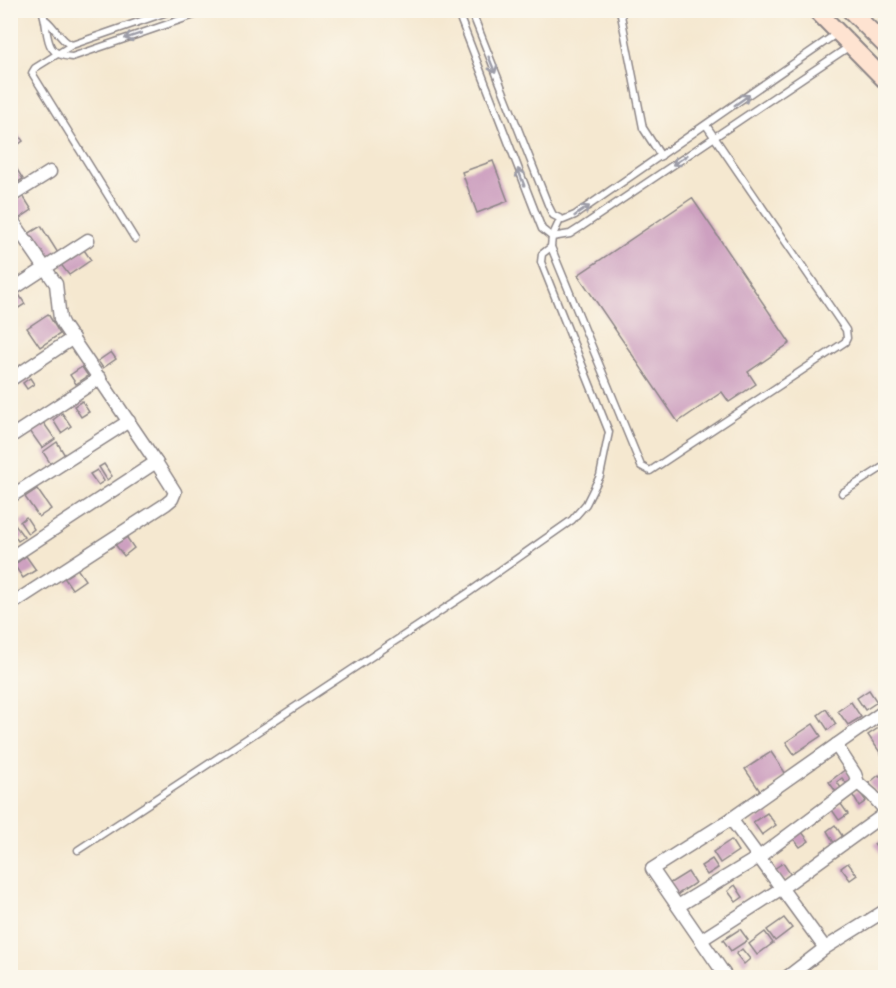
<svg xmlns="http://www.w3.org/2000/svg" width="896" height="988" viewBox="0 0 896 988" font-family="'Shantell Sans',sans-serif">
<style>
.building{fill:#cda0c0}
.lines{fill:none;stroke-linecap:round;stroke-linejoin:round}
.lane-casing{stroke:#8c8586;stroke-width:9}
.street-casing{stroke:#8c8586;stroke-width:15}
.secondary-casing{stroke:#8c8586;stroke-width:20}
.lane{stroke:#fff;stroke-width:6}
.street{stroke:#fff;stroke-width:12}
.secondary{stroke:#fee3d1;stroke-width:16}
.oneway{stroke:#9c9ca7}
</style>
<rect width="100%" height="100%" fill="#fbf7ec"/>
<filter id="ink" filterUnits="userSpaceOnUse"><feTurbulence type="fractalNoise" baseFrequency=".0167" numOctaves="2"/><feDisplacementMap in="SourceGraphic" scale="12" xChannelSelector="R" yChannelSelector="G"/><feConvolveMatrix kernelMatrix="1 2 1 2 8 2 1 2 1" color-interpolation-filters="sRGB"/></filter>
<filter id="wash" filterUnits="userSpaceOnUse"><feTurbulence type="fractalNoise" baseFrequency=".008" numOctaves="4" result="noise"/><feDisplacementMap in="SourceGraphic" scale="24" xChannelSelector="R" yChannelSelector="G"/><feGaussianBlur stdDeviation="1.35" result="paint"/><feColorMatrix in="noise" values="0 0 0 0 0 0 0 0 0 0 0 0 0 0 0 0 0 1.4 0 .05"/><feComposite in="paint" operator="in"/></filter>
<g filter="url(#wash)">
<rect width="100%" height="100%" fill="#f5e8d0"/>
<g id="blocks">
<!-- building -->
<g class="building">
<polygon points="10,123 23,141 12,149 10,148"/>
<polygon points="10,159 23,179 10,187"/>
<polygon points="493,161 508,201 477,213 462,172"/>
<polygon points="23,196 32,210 17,220 10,210 10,204"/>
<polygon points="692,198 790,343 748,372 756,384 729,402 722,392 678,422 578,275"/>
<polygon points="41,226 58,253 45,261 28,234"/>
<polygon points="82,247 91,260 69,275 59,262"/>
<polygon points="16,290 25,304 17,309 10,299 10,294"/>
<polygon points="48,314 60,334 40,347 27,328"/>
<polygon points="111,352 116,359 103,368 98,361"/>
<polygon points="82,367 88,376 76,384 70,375"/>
<polygon points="30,378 34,384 27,389 23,383"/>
<polygon points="82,401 89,412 81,417 74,406"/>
<polygon points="62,413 71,426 61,433 53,420"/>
<polygon points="43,422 55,439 42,448 30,431"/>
<polygon points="57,442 66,457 52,466 43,452"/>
<polygon points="104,464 112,476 107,480 99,467"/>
<polygon points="97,470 104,481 98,485 90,474"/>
<polygon points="37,489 51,509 39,517 25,497"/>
<polygon points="26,517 34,529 28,534 20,522"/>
<polygon points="15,525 24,537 18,541 10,529"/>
<polygon points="125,535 134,548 124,556 114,543"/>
<polygon points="26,556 36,570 23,578 14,565"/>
<polygon points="76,567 85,580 72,589 63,576"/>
<polygon points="869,690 877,702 865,710 857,698"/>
<polygon points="851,702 861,717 848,725 838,711"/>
<polygon points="826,709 836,724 828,730 818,715"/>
<polygon points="886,723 886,761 868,735"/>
<polygon points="813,724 821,736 794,754 786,742"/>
<polygon points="771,752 786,774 760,791 745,769"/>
<polygon points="846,769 853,779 847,784 842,778 837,782 841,788 836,792 829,782"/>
<polygon points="879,775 886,783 886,804 869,783"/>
<polygon points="858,790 866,801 859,806 852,794"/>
<polygon points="841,804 848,814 839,820 832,810"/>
<polygon points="767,813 776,825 762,835 753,822"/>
<polygon points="835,825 843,837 834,843 827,831"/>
<polygon points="801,831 809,841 800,847 792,837"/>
<polygon points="886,837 886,854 882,856 874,844"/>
<polygon points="731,840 738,851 720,863 713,852"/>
<polygon points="712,859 718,868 707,875 701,866"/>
<polygon points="783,863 791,875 783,881 774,869"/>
<polygon points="848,863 857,875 850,880 841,868"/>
<polygon points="688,872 695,883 675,896 667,885"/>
<polygon points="735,885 743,897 736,902 728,891"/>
<polygon points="784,918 792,928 775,941 767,930"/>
<polygon points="740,929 748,940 731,951 723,940"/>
<polygon points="765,932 773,943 757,955 749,944"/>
<polygon points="742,949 750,959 744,964 736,954"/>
</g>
</g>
</g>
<g filter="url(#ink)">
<use href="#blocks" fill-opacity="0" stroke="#8c8586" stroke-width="1.5"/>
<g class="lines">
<!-- lane casing -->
<g class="lane-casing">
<g id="lane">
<path d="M 42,10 C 50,30 41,56 72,57 L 209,10"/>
<polyline points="457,10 538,219 542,229 552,237 570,234 581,227 850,46"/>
<polyline points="471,10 549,207 553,215 563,220 575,215 836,34"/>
<polyline points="620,10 643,128 661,156"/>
<path d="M 47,21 C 55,28 63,43 72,45 L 173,10"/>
<polyline points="72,45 35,68 32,73 135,239"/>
<polyline points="560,220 552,237 551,247 641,466 650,471 845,342 847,338 846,330 706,125"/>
<polyline points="842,493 886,465"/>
<polyline points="78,850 468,593 572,520 586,504 600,476 609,432 541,262 542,254 551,247"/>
</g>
</g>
<!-- street casing -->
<g class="street-casing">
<g id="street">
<polyline points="10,105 11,104"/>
<polyline points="10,197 50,172"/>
<polyline points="10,217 56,284 60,319 63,325 156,462"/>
<polyline points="10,291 88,240"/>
<polyline points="10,380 73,338"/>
<polyline points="10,437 100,378"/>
<polyline points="10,497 129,421"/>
<polyline points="10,558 156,462 175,492 172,499 166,504 10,605"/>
<polyline points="836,745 855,774 858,783 872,795 886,811"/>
<polyline points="731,819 825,948"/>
<polyline points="678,906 759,857 858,783"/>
<polyline points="701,940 782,888 886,813"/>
<polyline points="727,978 652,869 731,819 886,710"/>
<polyline points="786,978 825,948 886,910"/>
</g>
</g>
<!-- secondary casing -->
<g class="secondary-casing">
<g id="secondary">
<polyline points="816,10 886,81"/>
<polyline points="850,10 886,46"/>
</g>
</g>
<!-- lane -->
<use href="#lane" class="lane"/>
<!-- street -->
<use href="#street" class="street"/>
<!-- secondary -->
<use href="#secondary" class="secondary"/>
</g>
<!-- one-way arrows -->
<defs><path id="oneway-shaft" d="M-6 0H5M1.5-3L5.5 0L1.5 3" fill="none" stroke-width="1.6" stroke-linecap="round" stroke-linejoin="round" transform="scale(1.5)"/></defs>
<g class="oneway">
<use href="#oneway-shaft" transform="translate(133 36) rotate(161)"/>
<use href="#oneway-shaft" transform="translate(492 65) rotate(68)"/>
<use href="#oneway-shaft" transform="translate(742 100) rotate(-35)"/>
<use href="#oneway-shaft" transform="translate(680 160) rotate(146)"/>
<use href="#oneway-shaft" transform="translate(521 177) rotate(-111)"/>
<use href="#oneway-shaft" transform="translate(582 211) rotate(-34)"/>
</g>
</g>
<!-- margin -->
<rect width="896" height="988" fill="none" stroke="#fbf7ec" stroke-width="36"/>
</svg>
